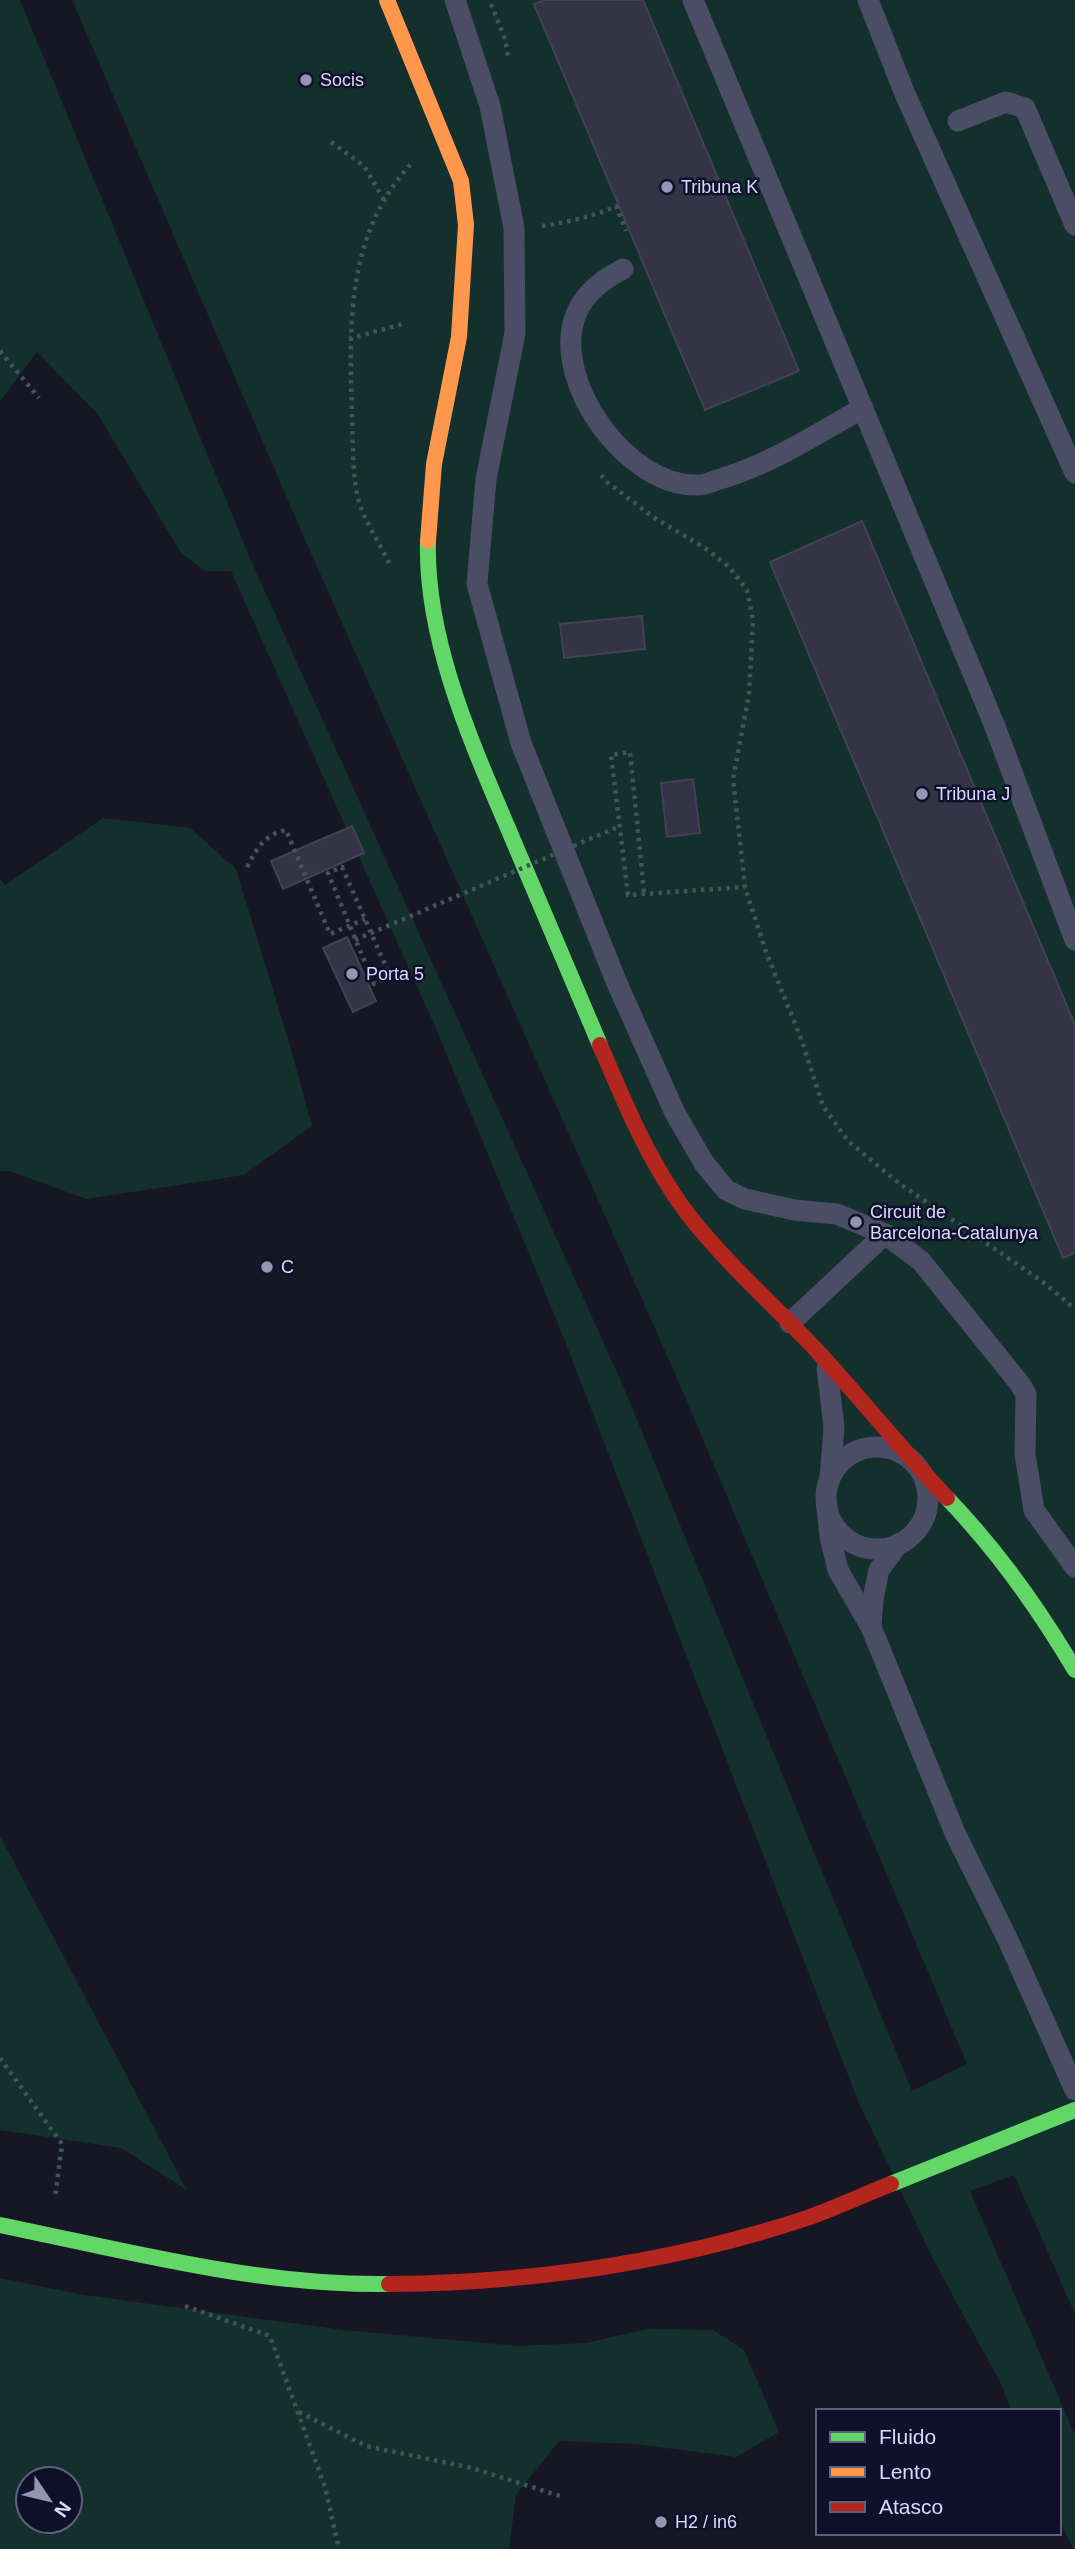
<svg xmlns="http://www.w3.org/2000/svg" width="1075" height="2549" viewBox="0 0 1075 2549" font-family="Helvetica,sans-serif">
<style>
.green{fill:#13302d;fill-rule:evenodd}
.building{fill:#353446;stroke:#424158;stroke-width:2}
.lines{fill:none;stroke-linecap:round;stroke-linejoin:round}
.path{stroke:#43525f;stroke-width:4.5;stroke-dasharray:3.5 5;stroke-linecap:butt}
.lane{stroke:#4b4c65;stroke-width:21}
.fast{stroke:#63d668;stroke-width:16}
.slow{stroke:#ff974d;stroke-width:16}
.jam{stroke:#b3261e;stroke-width:16}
.path-bridge{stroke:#43525f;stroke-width:4.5;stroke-dasharray:3.5 5;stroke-linecap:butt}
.poi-dot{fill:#9495b2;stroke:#11102a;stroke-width:2.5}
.labels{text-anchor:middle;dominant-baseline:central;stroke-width:5;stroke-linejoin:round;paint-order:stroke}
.poi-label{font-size:18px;fill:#d8d9ff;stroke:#11102a;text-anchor:start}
</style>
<rect width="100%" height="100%" fill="#171624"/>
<!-- green -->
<g class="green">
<polygon points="0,0 20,0 252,563 624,1388 912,2091 967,2064 677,1378 303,535 72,0 1075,0 1075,2314 1014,2175 970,2191 1075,2435 1075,2549 1073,2549 1059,2519 1059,2411 1012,2411 1000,2382 934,2261 858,2101 563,1336 437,1031 231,571 205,571 181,553 97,413 37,352 0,401"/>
<polygon points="103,818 190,828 236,869 291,1049 312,1126 244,1175 86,1199 10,1171 0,1171 0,878 5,885"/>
<polygon points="0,1836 187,2190 121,2148 0,2130"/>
<path d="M 0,2278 L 84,2295 L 344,2330 L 518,2346 L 586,2343 L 648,2329 L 713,2330 L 744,2350 L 779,2432 L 736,2457 L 635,2444 L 559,2441 L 516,2495 L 509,2549 L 0,2549 ZM 28,2479 L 70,2479 L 70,2521 L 28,2521 Z"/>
</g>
<!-- building -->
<g class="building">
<polygon points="545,0 643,0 799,371 705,410 534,4"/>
<polygon points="862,521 1075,1025 1075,1253 1063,1258 770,562"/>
<polygon points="642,616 645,649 564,658 560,624"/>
<polygon points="693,779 700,833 667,837 661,783"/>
<polygon points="352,826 364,853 283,889 271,861"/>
<polygon points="347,937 376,1001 353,1012 323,948"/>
</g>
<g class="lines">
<!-- path -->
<g class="path">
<polyline points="491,4 505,39 508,56"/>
<polyline points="331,142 364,166 384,200"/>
<path d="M 542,226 C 568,222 592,217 616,206 L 626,231"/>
<polyline points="349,339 406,323"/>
<polyline points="0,351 39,398"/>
<polyline points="601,475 607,482 653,517 705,548 729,567 747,590 753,620 749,694 733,779 745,887 766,952 802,1041 823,1106 848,1141 900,1184 1043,1282 1075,1309"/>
<path d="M 389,563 C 380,544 367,525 360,505 C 352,482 353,441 352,415 C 349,326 346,234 411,164"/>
<path d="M 247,867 C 257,848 264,835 286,830 L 330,934 L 365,919"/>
<polygon points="342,867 390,976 374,984 328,873"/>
<polyline points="644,892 630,752 611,755 628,895 745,887"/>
<polyline points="0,2058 62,2144 55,2198"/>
<polyline points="185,2306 270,2336 325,2487 339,2549"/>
<polyline points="299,2412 366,2446 472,2468 560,2496"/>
</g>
<!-- lane -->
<g class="lane">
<polyline points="455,0 490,106 514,228 515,333 486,479 477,584 521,743 616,981 675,1113 704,1163 726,1190 745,1199 794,1210 837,1214 885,1234 921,1261 1020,1384 1026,1394 1025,1454 1034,1510 1075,1567"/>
<polyline points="693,0 994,724 1075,940"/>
<polyline points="868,0 905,94 1075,473"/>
<polyline points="958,121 1006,102 1025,108 1075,225"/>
<path d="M 623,269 C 602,280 583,294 575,317 C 552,383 628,488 699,485 C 706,485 713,481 720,479 C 771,464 817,434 863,408"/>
<polyline points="790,1323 885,1234"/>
<polyline points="827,1368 834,1427 830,1479"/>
<circle cx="877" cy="1498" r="51"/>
<polyline points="827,1507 830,1537 838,1570 871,1627 955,1833 1008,1940 1075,2090"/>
<polyline points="871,1627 873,1599 879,1570 898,1544"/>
</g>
<!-- fast -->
<g class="fast">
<path d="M 428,541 C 425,642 474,748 513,840 C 542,908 571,976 600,1045"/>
<path d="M 947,1498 C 996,1549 1039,1609 1075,1670"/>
<polyline points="891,2184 1075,2110"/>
<path d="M 0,2225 C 128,2251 257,2286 389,2284"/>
</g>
<!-- slow -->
<polyline class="slow" points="387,0 461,181 466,225 459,337 434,464 428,541"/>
<!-- jam -->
<g class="jam">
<path d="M 600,1045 C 623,1099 645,1153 679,1202 C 717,1256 775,1305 820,1354 C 863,1401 903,1451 947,1498"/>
<path d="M 389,2284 C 531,2283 671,2263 807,2218 C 835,2208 863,2195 891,2184"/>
</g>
<!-- path-bridge -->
<polyline class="path-bridge" points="355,940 620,826"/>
</g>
<!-- markers -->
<g class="poi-dot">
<circle cx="306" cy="80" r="7"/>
<circle cx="667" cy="187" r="7"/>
<circle cx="922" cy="794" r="7"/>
<circle cx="352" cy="974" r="7"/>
<circle cx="856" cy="1222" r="7"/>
<circle cx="267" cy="1267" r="7"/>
<circle cx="661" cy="2522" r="7"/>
</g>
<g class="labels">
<!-- poi labels -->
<g class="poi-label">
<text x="320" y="80">Socis</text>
<text x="681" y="187">Tribuna K</text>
<text x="936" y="794">Tribuna J</text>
<text x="366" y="974">Porta 5</text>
<text x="870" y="1212">Circuit de<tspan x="870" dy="21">Barcelona-Catalunya</tspan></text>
<text x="281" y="1267">C</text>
<text x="675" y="2522">H2 / in6</text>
</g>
</g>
<!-- legend -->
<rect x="816" y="2409" width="245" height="126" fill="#11102a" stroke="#61607f" stroke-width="2"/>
<rect x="830" y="2432" width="35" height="10" fill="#63d668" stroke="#61607f" stroke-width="2"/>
<text x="879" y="2444" font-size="21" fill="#d8d9ff">Fluido</text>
<rect x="830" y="2467" width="35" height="10" fill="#ff974d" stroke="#61607f" stroke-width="2"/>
<text x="879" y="2479" font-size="21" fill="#d8d9ff">Lento</text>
<rect x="830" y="2502" width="35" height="10" fill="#b3261e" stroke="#61607f" stroke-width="2"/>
<text x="879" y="2514" font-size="21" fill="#d8d9ff">Atasco</text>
<!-- north arrow -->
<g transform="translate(49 2500) rotate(125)"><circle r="33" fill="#11102a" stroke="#61607f" stroke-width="2"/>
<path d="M0-5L12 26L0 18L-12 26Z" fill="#9495b2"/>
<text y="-10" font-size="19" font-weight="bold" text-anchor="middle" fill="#d8d9ff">N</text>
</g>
</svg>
